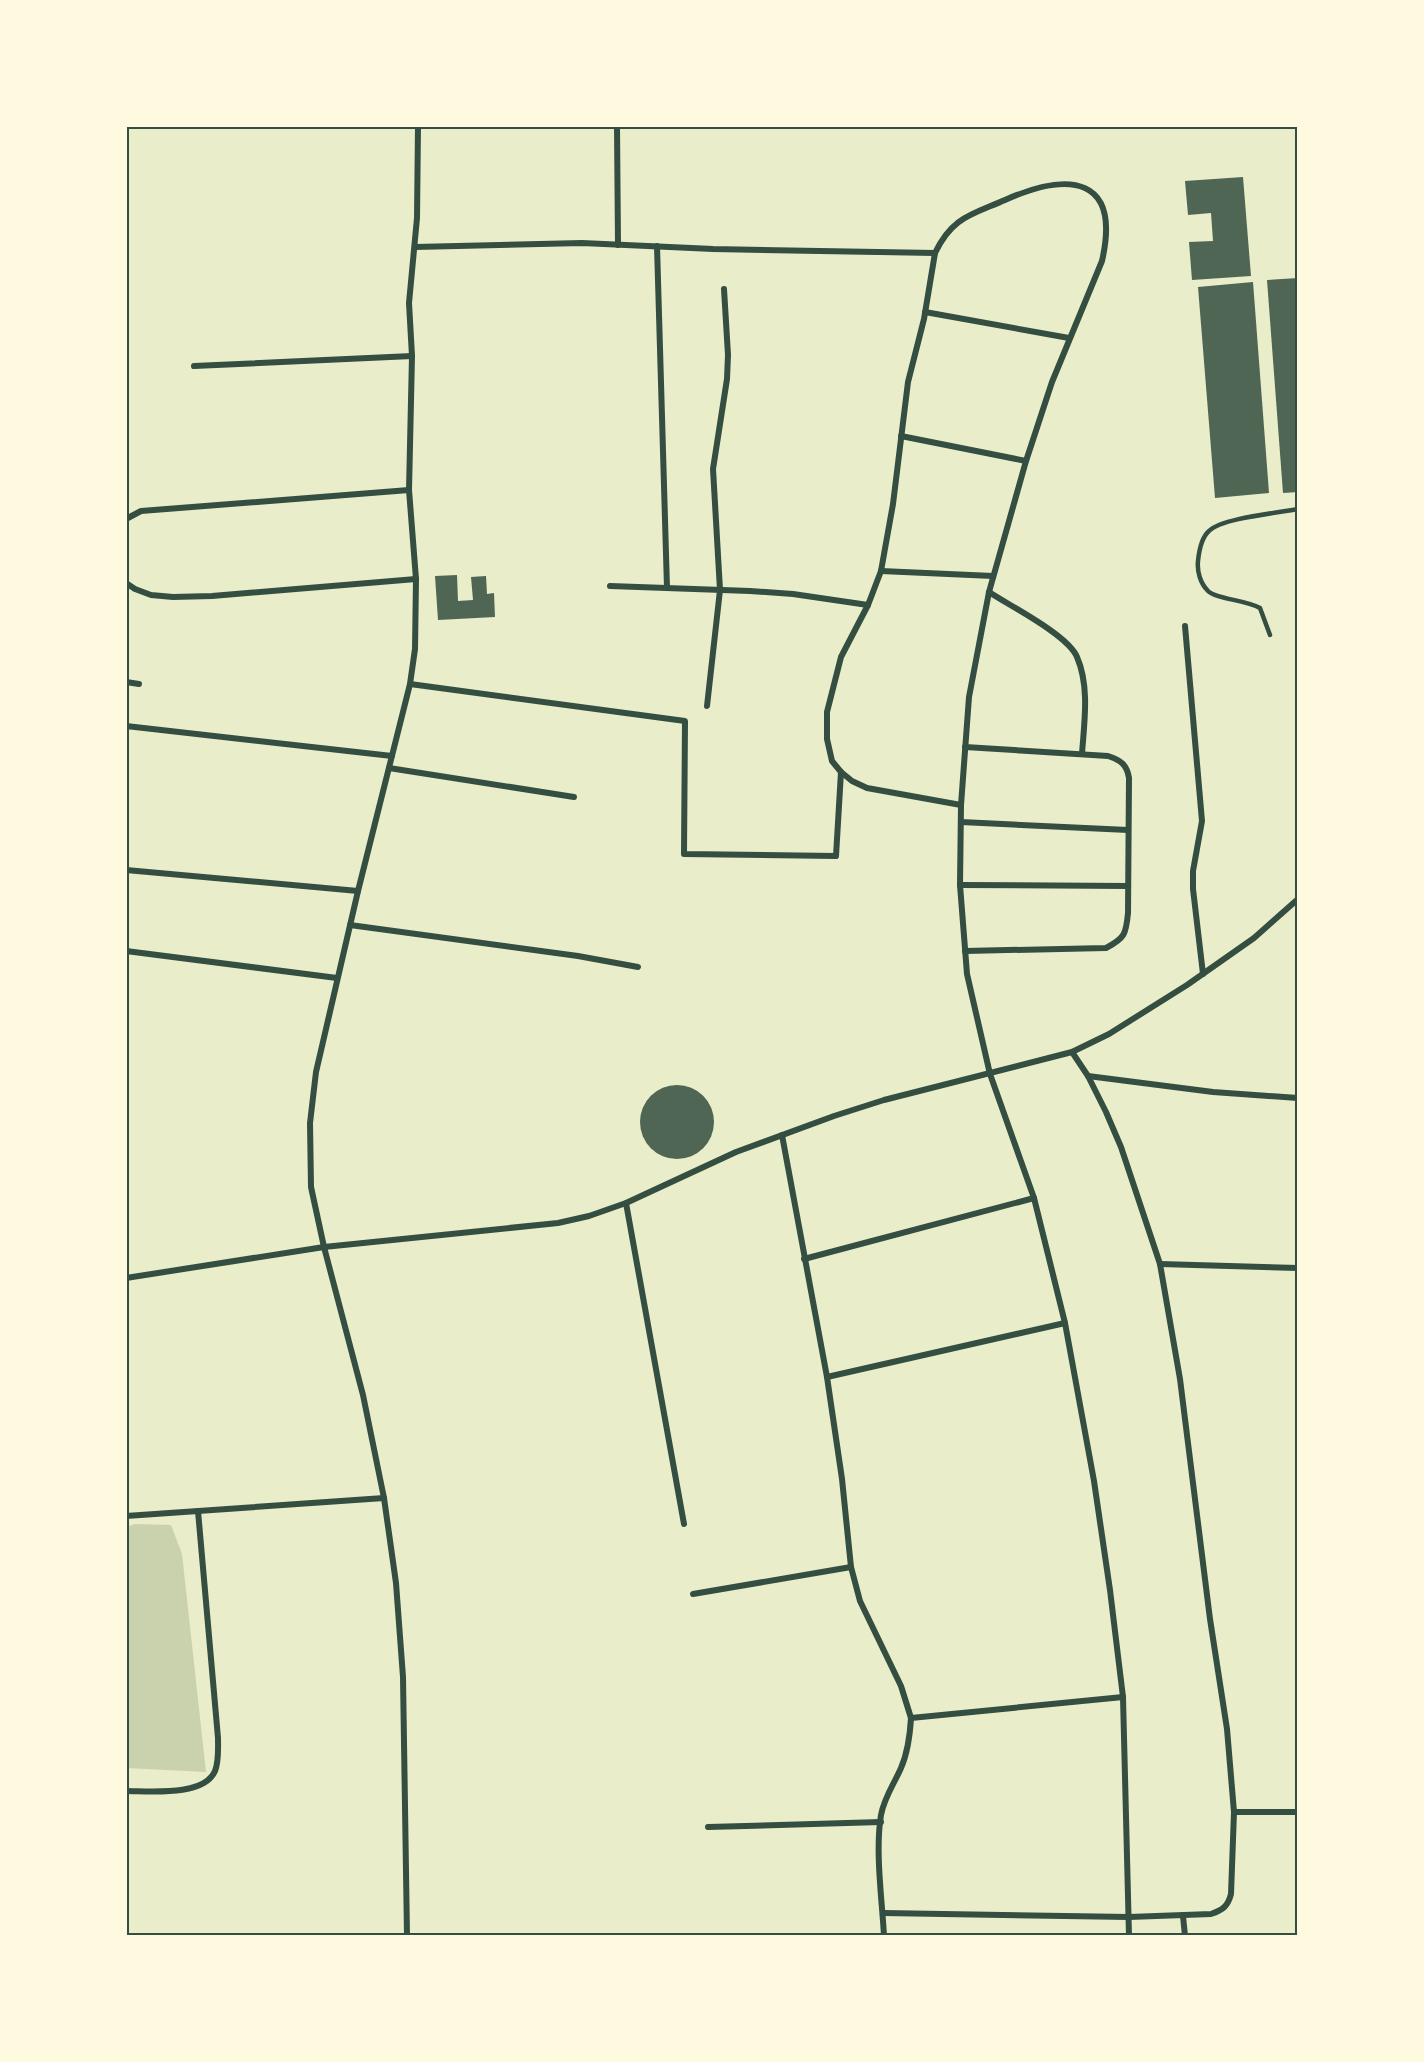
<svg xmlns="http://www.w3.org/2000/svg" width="1424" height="2062" viewBox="0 0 1424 2062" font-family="Inter,sans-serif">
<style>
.green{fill:#cad2ad}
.building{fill:#4f6655}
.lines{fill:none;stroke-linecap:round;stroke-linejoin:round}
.service{stroke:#344e41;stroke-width:4.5}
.minor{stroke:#344e41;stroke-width:6}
.neatline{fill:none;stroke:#344e41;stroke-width:2}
</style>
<rect width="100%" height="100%" fill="#e9edc9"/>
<!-- green -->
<polygon class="green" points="135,1524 171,1525 182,1554 206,1772 126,1768 126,1527"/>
<!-- building -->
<g class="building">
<polygon points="1243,177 1251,276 1192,280 1189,242 1213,241 1211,213 1188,215 1185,181"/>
<polygon points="1298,278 1298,492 1283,493 1267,280"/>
<polygon points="1253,282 1269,493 1215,498 1198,287"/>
<polygon points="457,575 458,601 473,600 471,577 486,576 487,594 494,593 495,617 438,620 435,576"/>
<circle cx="677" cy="1122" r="37"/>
</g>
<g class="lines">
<!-- service -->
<path class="service" d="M 1270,635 L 1260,608 C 1246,600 1216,599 1208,591 C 1200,583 1197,571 1198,561 C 1199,551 1201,538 1209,531 C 1222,518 1278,513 1298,509"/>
<!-- minor -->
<g class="minor">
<polyline points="617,126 618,245"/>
<polyline points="657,246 667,588"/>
<path d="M 415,247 L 582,243 L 713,249 L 935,253 C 952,217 971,215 1005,200 C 1070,171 1121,177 1102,261 L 1052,382 L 1026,461 L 989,592 L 969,697 L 961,805 L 960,885 L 967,974 L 990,1074 L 1034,1198 L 1065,1323 L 1094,1481 L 1110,1590 L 1123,1697 L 1129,1936"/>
<polyline points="935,253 924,319 908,382 893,504 881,571 868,605 841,657 827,712 827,739 832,761 841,772 852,781 867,788 961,805"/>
<polyline points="925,312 1069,338"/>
<polyline points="194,366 412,356"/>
<polyline points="901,436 1026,461"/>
<polyline points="126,519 141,511 409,490"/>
<polyline points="881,571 993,576"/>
<polyline points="126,583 135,589 151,595 173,597 212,596 416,579"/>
<polyline points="610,586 750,591 793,594 868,605"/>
<path d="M 989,592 C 1010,606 1068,635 1077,657 C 1090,687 1084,724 1082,754"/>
<polyline points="1185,626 1202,821 1193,871 1193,889 1203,974"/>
<polyline points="126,682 139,684"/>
<polyline points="410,684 685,721 684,854 836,856 841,772"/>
<polyline points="707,706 720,590 713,469 727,379 728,355 724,289"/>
<polyline points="126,726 392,756"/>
<polyline points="389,768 574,797"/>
<polyline points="961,822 1128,830"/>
<polyline points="126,870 358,891"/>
<polyline points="960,885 1128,886"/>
<polyline points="350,925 578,956 638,967"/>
<polyline points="126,951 337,978"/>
<path d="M 965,951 L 1106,948 C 1125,938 1126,934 1128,913 L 1129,778 C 1127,765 1121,760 1108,756 L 965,747"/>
<polyline points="1072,1052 1088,1076 1106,1112 1121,1147 1160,1264 1180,1379 1210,1619 1227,1729 1234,1812 1298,1812"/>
<polyline points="1088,1076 1213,1092 1298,1098"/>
<polyline points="782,1135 827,1377 842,1479 851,1567 860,1601 901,1686 911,1718 1123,1697"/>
<polyline points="626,1203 684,1524"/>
<polyline points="804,1259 1034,1198"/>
<polyline points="1160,1264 1298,1268"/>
<polyline points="126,1278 324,1247 558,1223 589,1216 626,1203 736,1152 834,1116 884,1100 1072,1052 1109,1034 1187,985 1254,938 1298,899"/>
<polyline points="1298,1278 1298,1352"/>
<polyline points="827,1377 1065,1323"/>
<polyline points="126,1516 384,1498"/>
<polyline points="693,1594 851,1567"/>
<path d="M 126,1791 C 149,1791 204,1797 215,1771 C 219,1761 218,1748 218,1738 L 198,1511"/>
<polyline points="708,1827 881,1822"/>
<path d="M 883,1913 L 1129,1917 L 1211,1914 C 1223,1910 1228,1906 1231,1894 L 1234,1812"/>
<polyline points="1183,1916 1185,1936"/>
<polyline points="407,1936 403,1677 396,1583 384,1498 363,1395 324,1247 311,1187 310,1123 316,1072 358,891 410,684 415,649 416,579 409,490 412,356 409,303 417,218 418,126"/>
<path d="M 884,1936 C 882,1899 875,1851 881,1815 C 884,1798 894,1784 901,1768 C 908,1752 910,1735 911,1718"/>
</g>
</g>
<!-- border -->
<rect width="1424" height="2062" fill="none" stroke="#fefae0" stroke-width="255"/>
<rect x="128" y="128" width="1168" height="1806" class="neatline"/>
</svg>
